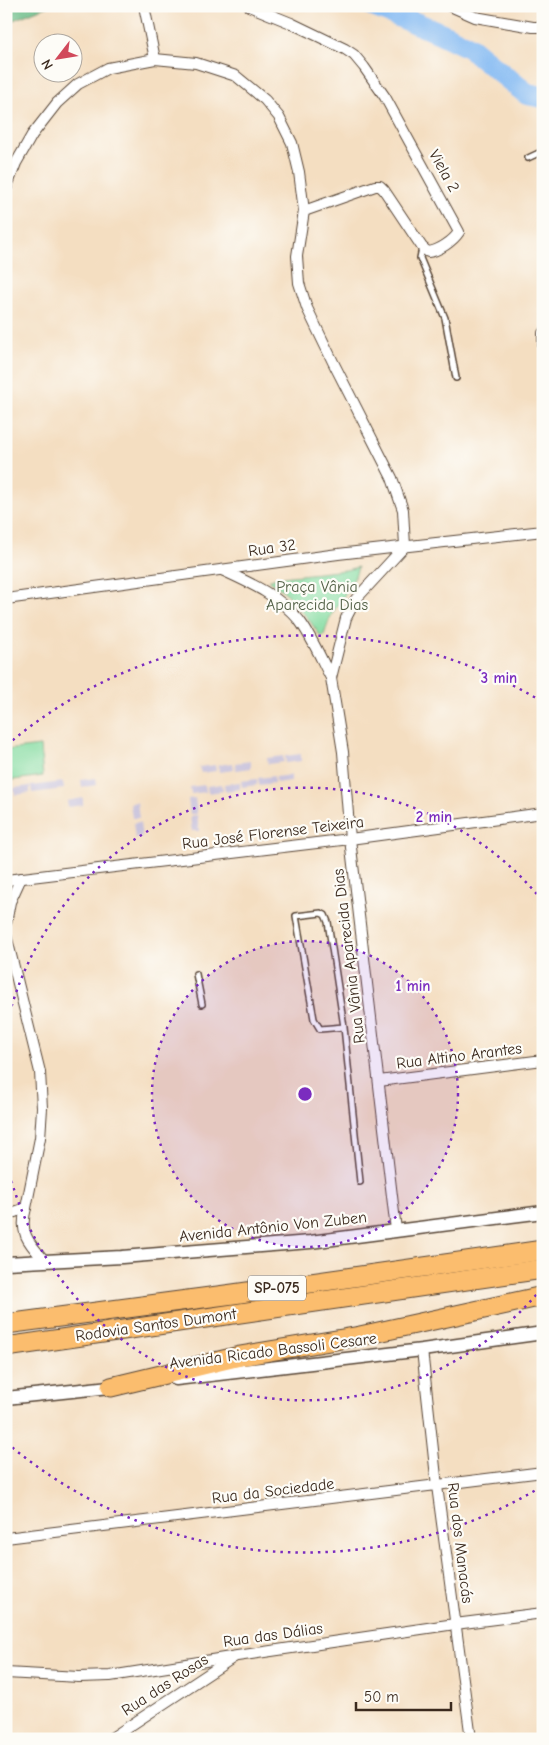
<svg xmlns="http://www.w3.org/2000/svg" width="549" height="1745" viewBox="0 0 549 1745" font-family="'Comic Neue',sans-serif">
<style>
.industrial{fill:#c6c0da}
.green{fill:#84dca1;stroke:#608360}
.forest{fill:#6bbc87;stroke:#537352}
.lines{fill:none;stroke-linecap:round;stroke-linejoin:round}
.river{stroke:#84baf3;stroke-width:22}
.service-casing{stroke:#574536;stroke-width:8}
.minor-casing{stroke:#574536;stroke-width:12}
.tertiary-casing{stroke:#574536;stroke-width:15}
.motorway-casing{stroke:#574536;stroke-width:21}
.service{stroke:#fff;stroke-width:5}
.minor{stroke:#fff;stroke-width:10}
.tertiary{stroke:#fff;stroke-width:12}
.motorway{stroke:#fbbd6e;stroke-width:19}
.ring{fill:none;stroke:#7b2cbf;stroke-width:2.5;stroke-dasharray:2.5 5}
.labels{text-anchor:middle;dominant-baseline:central;stroke-width:4.5;stroke-linejoin:round;paint-order:stroke}
.shield{fill:#fdfcf7;stroke:#75695f;stroke-width:1}
.shield-label{font-size:15px;font-weight:bold;fill:#3b2a1e}
.street-label{font-size:16px;fill:#3b2a1e;stroke:#fdfcf7}
.park-label{font-size:16px;fill:#515f45;stroke:#fdfcf7}
.centre{fill:#7b2cbf;stroke:#fdfcf7;stroke-width:2.5}
.ring-label{font-size:15px;text-anchor:middle;font-weight:bold;fill:#7b2cbf;stroke:#fdfcf7;stroke-width:4.5;stroke-linejoin:round;paint-order:stroke}
</style>
<rect width="100%" height="100%" fill="#fdfcf7"/>
<filter id="ink" filterUnits="userSpaceOnUse"><feTurbulence type="fractalNoise" baseFrequency=".02" numOctaves="2"/><feDisplacementMap in="SourceGraphic" scale="10" xChannelSelector="R" yChannelSelector="G"/><feConvolveMatrix kernelMatrix="1 2 1 2 8 2 1 2 1" color-interpolation-filters="sRGB"/></filter>
<filter id="wash" filterUnits="userSpaceOnUse"><feTurbulence type="fractalNoise" baseFrequency=".0096" numOctaves="4" result="noise"/><feDisplacementMap in="SourceGraphic" scale="20" xChannelSelector="R" yChannelSelector="G"/><feGaussianBlur stdDeviation="1.12" result="paint"/><feColorMatrix in="noise" values="0 0 0 0 0 0 0 0 0 0 0 0 0 0 0 0 0 1.4 0 .05"/><feComposite in="paint" operator="in"/></filter>
<g filter="url(#wash)">
<rect width="100%" height="100%" fill="#f4dec1"/>
<!-- industrial -->
<g class="industrial">
<polygon points="301,754 301,761 286,763 285,756"/>
<polygon points="283,756 284,762 268,764 267,758"/>
<polygon points="251,761 251,768 236,770 235,763"/>
<polygon points="233,763 234,770 219,772 218,765"/>
<polygon points="215,765 216,771 201,773 199,767"/>
<polygon points="291,775 291,781 276,783 275,777"/>
<polygon points="274,776 274,783 259,785 258,778"/>
<polygon points="96,778 97,785 82,787 81,780"/>
<polygon points="257,779 257,785 242,787 241,781"/>
<polygon points="63,782 64,789 48,791 48,788 48,791 32,793 31,786"/>
<polygon points="240,782 240,789 225,791 224,784"/>
<polygon points="222,784 223,791 208,793 207,786"/>
<polygon points="205,785 206,792 191,794 190,787"/>
<polygon points="30,786 30,793 15,795 14,788"/>
<polygon points="83,798 83,805 68,807 67,801"/>
<polygon points="195,798 197,814 190,814 188,799"/>
<polygon points="137,802 139,818 132,818 130,803"/>
<polygon points="197,815 199,831 192,831 190,816"/>
<polygon points="140,822 142,838 135,838 133,823"/>
</g>
<!-- green -->
<g class="green">
<path d="M 358,567 C 354,583 344,595 335,609 C 330,616 327,626 324,635 L 321,637 L 307,617 L 296,606 L 284,591 L 269,581 L 273,578 L 346,570 Z"/>
<polygon points="40,746 43,776 6,781 6,750"/>
</g>
<!-- forest -->
<polygon class="forest" points="6,6 48,6 6,23"/>
<g class="lines">
<!-- river -->
<polyline class="river" points="373,6 440,33 469,47 527,94 543,97"/>
</g>
</g>
<g filter="url(#ink)">
<g class="lines">
<!-- service casing -->
<g class="service-casing">
<g id="service">
<polyline points="528,158 543,151"/>
<polyline points="422,248 420,258 445,318 456,378"/>
<polyline points="196,974 202,1004"/>
<polyline points="344,1027 320,1029 314,1019 296,916 321,913 325,915 328,922 344,1027 360,1182"/>
</g>
</g>
<!-- minor casing -->
<g class="minor-casing">
<g id="minor">
<polyline points="144,6 155,59"/>
<path d="M 249,6 L 291,23 L 345,49 L 354,55 L 364,67 L 385,97 L 459,232 C 453,241 439,251 428,252 L 422,247 L 384,190 L 380,186 L 375,186 L 304,211"/>
<polyline points="450,6 475,17 533,27 543,27"/>
<path d="M 6,189 L 16,163 L 32,135 L 57,103 L 78,84 L 108,68 L 155,59 L 196,63 L 236,76 L 265,100 L 279,117 L 292,143 L 299,172 L 304,211 L 297,256 L 299,283 L 307,308 L 333,362 L 392,478 L 403,510 L 405,546 L 356,599 L 346,618 L 331,678 C 321,659 312,637 299,620 C 278,595 250,583 222,570"/>
<polyline points="543,333 543,361"/>
<polyline points="6,599 338,554 543,531"/>
<polyline points="331,678 343,752 350,839 396,1230"/>
<polyline points="6,880 350,839 543,813"/>
<polyline points="6,923 10,902 21,878"/>
<polyline points="6,935 40,1072 42,1108 40,1138 26,1208 6,1215"/>
<polyline points="379,1081 543,1060"/>
<path d="M 26,1208 C 19,1233 28,1242 44,1260"/>
<polyline points="422,1350 437,1486 471,1739"/>
<polyline points="6,1538 543,1472"/>
<polyline points="6,1673 79,1677 110,1676 237,1656 455,1624 543,1613"/>
<polyline points="110,1739 234,1657"/>
</g>
</g>
<!-- tertiary casing -->
<g class="tertiary-casing">
<g id="tertiary">
<polyline points="6,1263 122,1257 310,1242 543,1212"/>
<polyline points="176,1379 422,1350 543,1333"/>
<polyline points="6,1398 119,1386"/>
</g>
</g>
<!-- motorway casing -->
<g class="motorway-casing">
<g id="motorway">
<polyline points="6,1324 233,1294 543,1250"/>
<polyline points="6,1347 543,1269"/>
<polyline points="111,1387 240,1356 360,1336 543,1296"/>
</g>
</g>
<!-- service -->
<use href="#service" class="service"/>
<!-- minor -->
<use href="#minor" class="minor"/>
<!-- tertiary -->
<use href="#tertiary" class="tertiary"/>
<!-- motorway -->
<use href="#motorway" class="motorway"/>
</g>
</g>
<!-- distance rings -->
<circle cx="305" cy="1094" r="153" fill="#7b2cbf" fill-opacity=".12"/>
<g class="ring">
<circle cx="305" cy="1094" r="153"/>
<path d="M541 1289A306 306 0 0 1 6 1160M6 1028A306 306 0 0 1 541 899"/>
<path d="M541 1487A459 459 0 0 1 7 1443M7 745A459 459 0 0 1 541 701"/>
</g>
<g class="labels">
<!-- shield labels -->
<rect class="shield" x="248" y="1275.5" width="58" height="25" rx="4"/>
<g class="shield-label">
<text x="277" y="1288">SP-075</text>
</g>
<!-- street labels -->
<g class="street-label">
<text transform="translate(444 171) rotate(61)">Viela 2</text>
<text transform="translate(272 548) rotate(-8)">Rua 32</text>
<text transform="translate(273 833) rotate(-7)">Rua José Florense Teixeira</text>
<text transform="translate(349 956) rotate(-97)">Rua Vânia Aparecida Dias</text>
<text transform="translate(459 1056) rotate(-7)">Rua Altino Arantes</text>
<text transform="translate(273 1227) rotate(-6)">Avenida Antônio Von Zuben</text>
<text transform="translate(156 1325) rotate(-8)">Rodovia Santos Dumont</text>
<text transform="translate(273 1351) rotate(-7)">Avenida Ricado Bassoli Cesare</text>
<text transform="translate(273 1491) rotate(-7)">Rua da Sociedade</text>
<text transform="translate(460 1543) rotate(83)">Rua dos Manacás</text>
<text transform="translate(273 1635) rotate(-8)">Rua das Dálias</text>
<text transform="translate(165 1685) rotate(-33)">Rua das Rosas</text>
</g>
<!-- park labels -->
<g class="park-label">
<text x="317" y="587">Praça Vânia<tspan x="317" dy="18">Aparecida Dias</tspan></text>
</g>
</g>
<circle cx="305" cy="1094" r="8" class="centre"/>
<g class="ring-label">
<text x="499" y="683">3 min</text>
<text x="434" y="822">2 min</text>
<text x="413" y="991">1 min</text>
</g>
<!-- margin -->
<rect width="549" height="1745" fill="none" stroke="#fdfcf7" stroke-width="25"/>
<!-- north arrow -->
<g transform="translate(58 58) rotate(239)"><circle r="24" fill="#fdfcf7" stroke="#afa8a0"/>
<path d="M0-4L9 19L0 12L-9 19Z" fill="#d1495b"/>
<text y="-8" font-size="14" font-weight="bold" text-anchor="middle" fill="#3b2a1e">N</text>
</g>
<!-- scale -->
<path d="M356 1702v8h95v-8" fill="none" stroke="#3b2a1e" stroke-width="2.5"/>
<text x="364" y="1702" font-size="15" fill="#3b2a1e" stroke="#fdfcf7" stroke-width="4" paint-order="stroke">50 m</text>
</svg>
